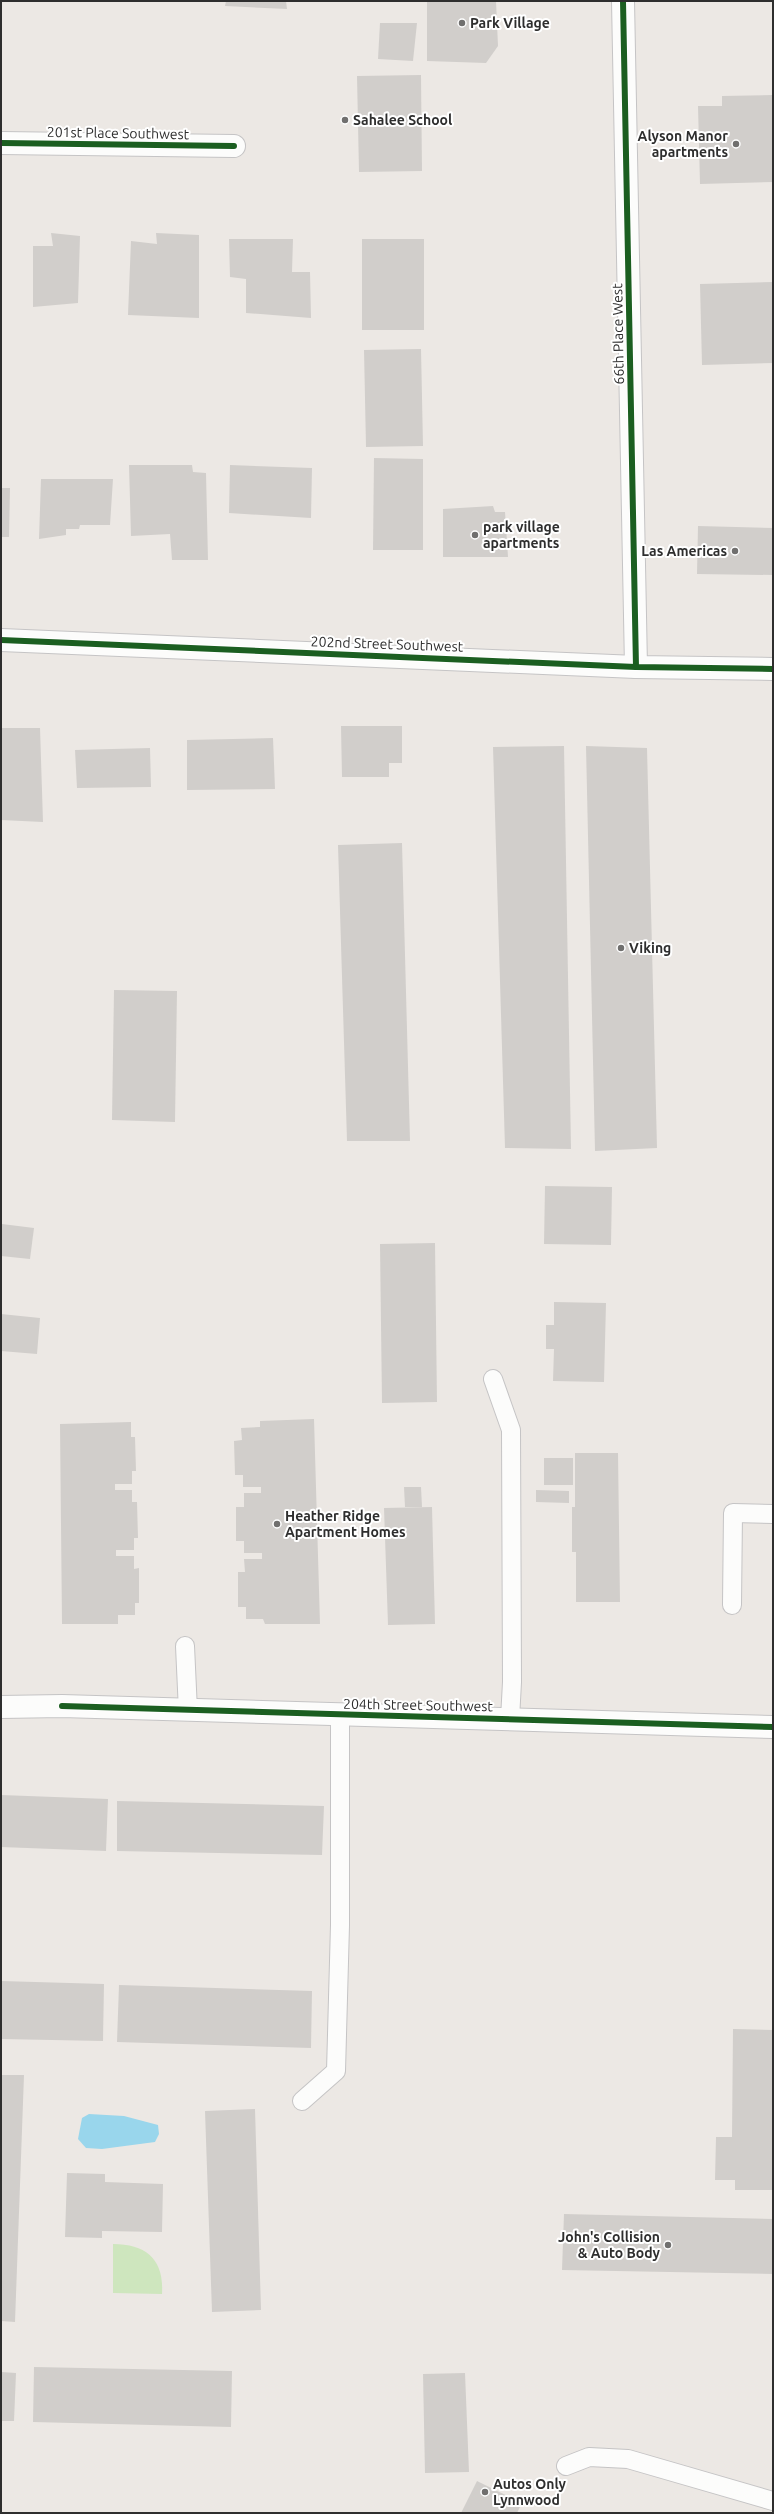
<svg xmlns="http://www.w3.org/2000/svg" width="774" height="2514" viewBox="0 0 774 2514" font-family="Ubuntu,sans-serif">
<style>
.green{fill:#cee6be}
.water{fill:#99d6ec}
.building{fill:#d1cecb}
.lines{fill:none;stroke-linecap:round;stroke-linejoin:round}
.lane-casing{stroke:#c5c4c5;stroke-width:20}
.street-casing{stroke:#c5c4c5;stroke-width:24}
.secondary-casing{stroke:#c5c4c5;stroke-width:24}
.lane{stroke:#fcfcfb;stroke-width:18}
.street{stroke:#fcfcfb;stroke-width:22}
.secondary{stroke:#fcfcfb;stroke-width:22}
.cycleway-casing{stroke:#fff;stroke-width:8}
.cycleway{stroke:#1b5e20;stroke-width:6}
.poi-dot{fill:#706f6e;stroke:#fff;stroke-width:1.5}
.labels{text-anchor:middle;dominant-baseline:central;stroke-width:4;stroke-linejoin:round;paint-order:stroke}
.poi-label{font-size:14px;font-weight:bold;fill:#2e2e2e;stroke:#fff;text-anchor:start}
.street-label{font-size:14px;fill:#2e2e2e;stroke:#fff}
</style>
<rect width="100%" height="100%" fill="#ece8e4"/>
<!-- green -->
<path class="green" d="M 113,2244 C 147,2244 164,2260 162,2294 L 113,2293 Z"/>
<!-- water -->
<polygon class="water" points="89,2114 124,2116 158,2125 159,2134 155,2142 102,2149 86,2148 78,2139 82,2118"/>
<!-- building -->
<g class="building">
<polygon points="226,1 286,1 287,9 225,6"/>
<polygon points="427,1 496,1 498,46 486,63 427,61"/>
<polygon points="380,23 417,23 413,61 378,59"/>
<polygon points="421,75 422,171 359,172 357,76"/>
<polygon points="773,95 773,182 700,184 698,106 722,106 722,96"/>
<polygon points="51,233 80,236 78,303 33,307 33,246 53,246"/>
<polygon points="156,233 199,235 199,318 128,315 131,241 157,244"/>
<polygon points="229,239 293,239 292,272 310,272 311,318 246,313 246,279 230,277"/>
<rect x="362" y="239" width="62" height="91"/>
<polygon points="773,282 773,363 702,365 700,284"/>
<polygon points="421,349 423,446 366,447 364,350"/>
<polygon points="374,458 423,459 423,550 373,550"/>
<polygon points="129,465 192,465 193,472 206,473 208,560 172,560 170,534 131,536"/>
<polygon points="230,465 312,468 311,518 229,513"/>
<polygon points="41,479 113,479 110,525 80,525 79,529 66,529 66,535 39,539"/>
<polygon points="1,488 10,488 9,537 1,537"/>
<polygon points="493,506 495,512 505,512 508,557 443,557 443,509"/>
<polygon points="698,526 773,528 773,575 697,574"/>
<polygon points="341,726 402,726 402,763 389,763 389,777 342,777"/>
<polygon points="1,728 40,728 43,822 1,820"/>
<polygon points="273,738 275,789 187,790 187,740"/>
<polygon points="564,746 571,1149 505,1148 493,747"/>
<polygon points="586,746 647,748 657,1148 595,1151"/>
<polygon points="150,748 151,787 77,788 75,750"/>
<polygon points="402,843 410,1141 347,1141 338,845"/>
<polygon points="114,990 177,991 175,1122 112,1120"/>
<polygon points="545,1186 612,1187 611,1245 544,1244"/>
<polygon points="2,1224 34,1228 30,1259 1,1256"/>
<polygon points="435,1243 437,1402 382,1403 380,1244"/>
<polygon points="554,1302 606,1303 604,1382 553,1381 554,1349 546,1349 546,1325 554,1325"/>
<polygon points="1,1314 40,1318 37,1354 1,1351"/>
<polygon points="314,1419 320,1624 265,1624 263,1619 246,1619 246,1607 238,1607 238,1572 245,1572 244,1559 262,1559 262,1553 244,1553 244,1541 236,1541 236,1507 244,1507 244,1493 261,1493 261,1487 243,1487 243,1475 235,1475 234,1441 242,1440 241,1428 260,1427 260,1421"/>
<polygon points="131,1422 131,1437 135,1437 136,1471 132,1471 132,1484 115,1484 115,1490 132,1490 132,1502 137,1502 138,1538 134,1538 134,1550 116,1550 116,1556 134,1556 134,1569 139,1568 139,1603 135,1603 135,1615 118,1615 118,1624 62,1624 60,1424"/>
<polygon points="575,1453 618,1453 620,1602 576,1602 576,1552 572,1552 572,1507 575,1507"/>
<rect x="544" y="1458" width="29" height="27"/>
<polygon points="404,1487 421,1487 422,1507 405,1507"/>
<polygon points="536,1490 569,1491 569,1503 536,1502"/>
<polygon points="432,1507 435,1624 388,1625 384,1508"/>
<polygon points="1,1795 108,1799 106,1851 1,1847"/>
<polygon points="117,1801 324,1806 322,1855 117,1851"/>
<polygon points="1,1981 104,1984 103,2041 1,2039"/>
<polygon points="119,1985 312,1991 311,2048 117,2042"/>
<polygon points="733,2029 773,2030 773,2190 735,2190 735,2180 715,2180 716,2137 732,2137"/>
<polygon points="1,2075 24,2075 15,2322 1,2321"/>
<polygon points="255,2109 261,2310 212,2312 205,2111"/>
<polygon points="67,2173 105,2174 105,2182 163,2184 162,2232 102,2231 102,2238 65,2237"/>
<polygon points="564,2214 773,2219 773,2274 562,2270"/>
<polygon points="34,2367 232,2371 231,2427 33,2422"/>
<polygon points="1,2372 16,2373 14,2421 1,2421"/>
<polygon points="465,2373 469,2472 425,2473 423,2374"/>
<polygon points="477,2481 522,2503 517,2513 461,2513"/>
</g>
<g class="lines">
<!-- lane casing -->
<g class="lane-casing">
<g id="lane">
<polyline points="493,1379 511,1430 512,1682 510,1719"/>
<polyline points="732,1605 733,1513 773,1514"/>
<polyline points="185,1646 188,1711"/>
<polyline points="302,2101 336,2071 340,1925 340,1715"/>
<polyline points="566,2466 589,2457 628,2459 773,2501"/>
</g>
</g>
<!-- street casing -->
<g class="street-casing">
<g id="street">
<polyline points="623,1 636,667"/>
<polyline points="1,143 234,146"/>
<polyline points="1,640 636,667 773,669"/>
</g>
</g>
<!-- secondary casing -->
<g class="secondary-casing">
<polyline id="secondary" points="1,1707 62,1706 773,1727"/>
</g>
<!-- lane -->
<use href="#lane" class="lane"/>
<!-- street -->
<use href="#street" class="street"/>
<!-- secondary -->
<use href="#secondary" class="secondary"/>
<!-- cycleway casing -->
<g class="cycleway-casing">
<g id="cycleway">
<polyline points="623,1 636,667"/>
<polyline points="1,143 234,146"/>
<polyline points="1,640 636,667 773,669"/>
<polyline points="62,1706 773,1727"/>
</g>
</g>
<!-- cycleway -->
<use href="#cycleway" class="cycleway"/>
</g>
<!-- markers -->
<g class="poi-dot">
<circle cx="462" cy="23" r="4"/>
<circle cx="345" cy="120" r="4"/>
<circle cx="736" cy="144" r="4"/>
<circle cx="475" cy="535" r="4"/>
<circle cx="735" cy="551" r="4"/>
<circle cx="621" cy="948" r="4"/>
<circle cx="277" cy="1524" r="4"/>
<circle cx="668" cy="2245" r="4"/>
<circle cx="485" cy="2492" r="4"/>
</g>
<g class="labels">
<!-- poi labels -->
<g class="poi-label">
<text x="470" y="23">Park Village</text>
<text x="353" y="120">Sahalee School</text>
<text x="728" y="136" text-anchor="end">Alyson Manor<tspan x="728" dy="16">apartments</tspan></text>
<text x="483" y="527">park village<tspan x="483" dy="16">apartments</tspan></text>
<text x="727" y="551" text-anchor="end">Las Americas</text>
<text x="629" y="948">Viking</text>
<text x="285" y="1516">Heather Ridge<tspan x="285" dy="16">Apartment Homes</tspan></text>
<text x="660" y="2237" text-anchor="end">John's Collision<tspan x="660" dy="16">&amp; Auto Body</tspan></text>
<text x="493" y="2484">Autos Only<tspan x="493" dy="16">Lynnwood</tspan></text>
</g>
<!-- street labels -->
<g class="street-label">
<text transform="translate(118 133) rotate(1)">201st Place Southwest</text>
<text transform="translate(618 334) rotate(-91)">66th Place West</text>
<text transform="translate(387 644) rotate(2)">202nd Street Southwest</text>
<text transform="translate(418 1705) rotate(1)">204th Street Southwest</text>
</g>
</g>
<!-- border -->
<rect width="774" height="2514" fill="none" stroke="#2e2e2e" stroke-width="4"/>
</svg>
